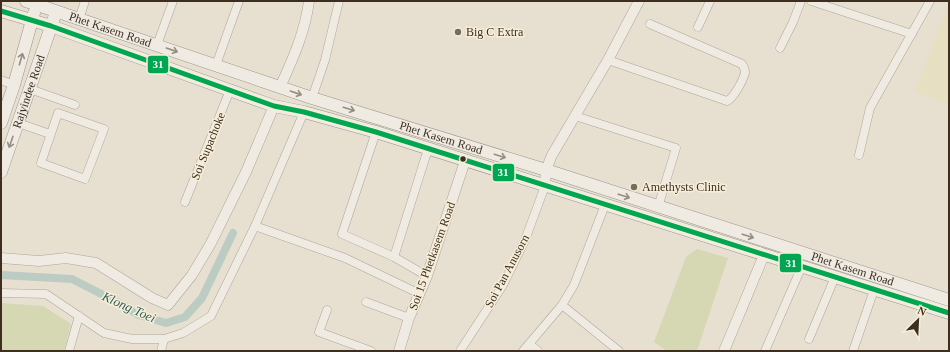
<svg xmlns="http://www.w3.org/2000/svg" width="950" height="352" viewBox="0 0 950 352" font-family="'Times New Roman',serif">
<style>
.farmland{fill:#e6dfc2}
.green{fill:#d6d7b3}
.lines{fill:none;stroke-linecap:round;stroke-linejoin:round}
.canal{stroke:#bcccc2;stroke-width:8}
.minor-casing{stroke:#ada599;stroke-width:9}
.tertiary-casing{stroke:#ada599;stroke-width:11}
.secondary-casing{stroke:#9c958a;stroke-width:13}
.minor{stroke:#efebe3;stroke-width:8}
.tertiary{stroke:#efebe3;stroke-width:10}
.secondary{stroke:#efebe3;stroke-width:12}
.bus-1-casing{stroke:#f7eed8;stroke-width:8}
.bus-1{stroke:#00a651;stroke-width:5}
.oneway{stroke:#968c82}
.poi-dot{fill:#786c5e;stroke:#f7eed8;stroke-width:1.5}
.bus-dot{fill:#3d2e20;stroke:#f7eed8;stroke-width:1.5}
.labels{text-anchor:middle;dominant-baseline:central;stroke-width:3;stroke-linejoin:round;paint-order:stroke}
.street-label{font-size:12px;fill:#3d2e20;stroke:#f7eed8}
.poi-label{font-size:12px;fill:#3d2e20;stroke:#f7eed8;text-anchor:start}
.water-label{font-size:13px;font-style:italic;fill:#2f5d5a;stroke:#f7eed8}
.line-badge{stroke:#f7eed8;stroke-width:1.5}
.badge-label{font-size:11px;text-anchor:middle;font-weight:bold;fill:#fff}
</style>
<rect width="100%" height="100%" fill="#e7e0d1"/>
<!-- farmland -->
<polygon class="farmland" points="949,4 949,105 914,91"/>
<!-- green -->
<g class="green">
<polygon points="697,249 728,258 697,351 667,351 654,342 686,257"/>
<polygon points="1,303 43,306 71,324 64,351 1,351"/>
</g>
<g class="lines">
<!-- canal -->
<polyline class="canal" points="1,275 72,279 117,302 139,315 166,323 185,317 202,298 233,233"/>
<!-- minor casing -->
<g class="minor-casing">
<g id="minor">
<polyline points="811,1 912,34"/>
<polyline points="79,19 85,1"/>
<polyline points="698,27 710,1"/>
<polyline points="157,45 173,1"/>
<polyline points="780,48 793,22 801,1"/>
<path d="M 608,60 L 727,101 C 734,98 743,80 745,73 C 745,69 744,67 742,64 L 650,24"/>
<polyline points="216,65 239,1"/>
<polyline points="1,80 14,85"/>
<polyline points="30,89 75,105"/>
<polyline points="312,98 325,60 339,1"/>
<polygon points="58,113 104,129 85,179 41,163"/>
<polyline points="575,116 676,148 658,207"/>
<polyline points="18,123 50,134"/>
<polyline points="376,132 342,234 394,257 427,276"/>
<polyline points="859,155 870,108 930,1"/>
<polyline points="185,202 230,90"/>
<polyline points="255,226 345,258 420,294"/>
<polyline points="394,257 428,149"/>
<polyline points="1,293 46,294 104,333 132,339 164,339 183,333 211,316 255,226 304,112"/>
<polyline points="366,302 409,318"/>
<polyline points="562,305 619,351"/>
<polyline points="327,310 319,332 371,351"/>
<polyline points="809,339 835,277"/>
<polyline points="529,344 538,351"/>
<polyline points="69,351 79,316"/>
<polyline points="161,351 164,339"/>
<polyline points="460,351 503,285 525,240 545,186"/>
<polyline points="523,351 562,305 574,285 605,205"/>
<polyline points="765,351 802,266"/>
<polyline points="853,351 874,290"/>
</g>
</g>
<!-- tertiary casing -->
<g class="tertiary-casing">
<g id="tertiary">
<path d="M 280,87 C 293,59 305,32 309,1"/>
<polyline points="545,186 546,170 552,155 608,60 639,1"/>
<polyline points="1,258 39,261 66,258 96,263 152,298 168,305 192,275 211,243 246,172 274,106"/>
<polyline points="399,351 409,318 427,276 465,161"/>
<polyline points="724,351 764,255"/>
</g>
</g>
<!-- secondary casing -->
<g class="secondary-casing">
<g id="secondary">
<path id="s1" d="M 26,1 L 312,98 L 546,170 L 949,300"/>
<polyline points="1,11 51,26 274,106 304,112 376,132 949,313"/>
<polyline points="1,123 14,85 34,13"/>
<path id="s2" d="M 1,172 L 54,18"/>
</g>
</g>
<!-- minor -->
<use href="#minor" class="minor"/>
<!-- tertiary -->
<use href="#tertiary" class="tertiary"/>
<!-- secondary -->
<use href="#secondary" class="secondary"/>
<!-- bus-1 casing -->
<g class="bus-1-casing">
<polyline id="bus-1" points="1,11 51,26 274,106 304,112 376,132 949,313"/>
</g>
<!-- bus-1 -->
<use href="#bus-1" class="bus-1"/>
</g>
<!-- one-way arrows -->
<defs><path id="oneway-shaft" d="M-6 0H5M1.5-3L5.5 0L1.5 3" fill="none" stroke-width="1.6" stroke-linecap="round" stroke-linejoin="round"/></defs>
<g class="oneway">
<use href="#oneway-shaft" transform="translate(172 50) rotate(19)"/>
<use href="#oneway-shaft" transform="translate(21 59) rotate(-74)"/>
<use href="#oneway-shaft" transform="translate(296 93) rotate(19)"/>
<use href="#oneway-shaft" transform="translate(349 109) rotate(17)"/>
<use href="#oneway-shaft" transform="translate(11 142) rotate(109)"/>
<use href="#oneway-shaft" transform="translate(500 156) rotate(17)"/>
<use href="#oneway-shaft" transform="translate(624 196) rotate(18)"/>
<use href="#oneway-shaft" transform="translate(748 236) rotate(18)"/>
</g>
<!-- markers -->
<g class="poi-dot">
<circle cx="458" cy="32" r="4"/>
<circle cx="634" cy="187" r="4"/>
</g>
<circle class="bus-dot" cx="463" cy="159" r="3.5"/>
<g class="labels">
<!-- street labels -->
<g class="street-label">
<text stroke="none"><textPath href="#s1" startOffset="89">Phet Kasem Road</textPath></text>
<text stroke="none"><textPath href="#s2" startOffset="85">Rajyindee Road</textPath></text>
<text stroke="none"><textPath href="#s1" startOffset="437">Phet Kasem Road</textPath></text>
<text transform="translate(208 146) rotate(-68)">Soi Supachoke</text>
<text transform="translate(432 256) rotate(-70)">Soi 15 Phetkasem Road</text>
<text stroke="none"><textPath href="#s1" startOffset="869">Phet Kasem Road</textPath></text>
<text transform="translate(507 271) rotate(-62)">Soi Pan Anusorn</text>
</g>
<!-- poi labels -->
<g class="poi-label">
<text x="466" y="32">Big C Extra</text>
<text x="642" y="187">Amethysts Clinic</text>
</g>
<!-- water labels -->
<g class="water-label">
<text transform="translate(129 307) rotate(24)">Klong Toei</text>
</g>
</g>
<g class="line-badge">
<rect x="147" y="55" width="22" height="19" rx="4" fill="#00a651"/>
<rect x="492" y="163" width="23" height="19" rx="4" fill="#00a651"/>
<rect x="779" y="253" width="23" height="20" rx="4" fill="#00a651"/>
</g>
<g class="badge-label">
<text x="158" y="68">31</text>
<text x="503" y="176">31</text>
<text x="791" y="267">31</text>
</g>
<!-- border -->
<rect width="950" height="352" fill="none" stroke="#3d2e20" stroke-width="4"/>
<!-- north arrow -->
<g transform="translate(918 320) rotate(24)" stroke="#f7eed8" stroke-width="3" paint-order="stroke">
<path d="M0-3L7 15L0 10L-7 15Z" fill="#3d2e20"/>
<text y="-6" font-size="11" font-weight="bold" text-anchor="middle" fill="#3d2e20">N</text>
</g>
</svg>
